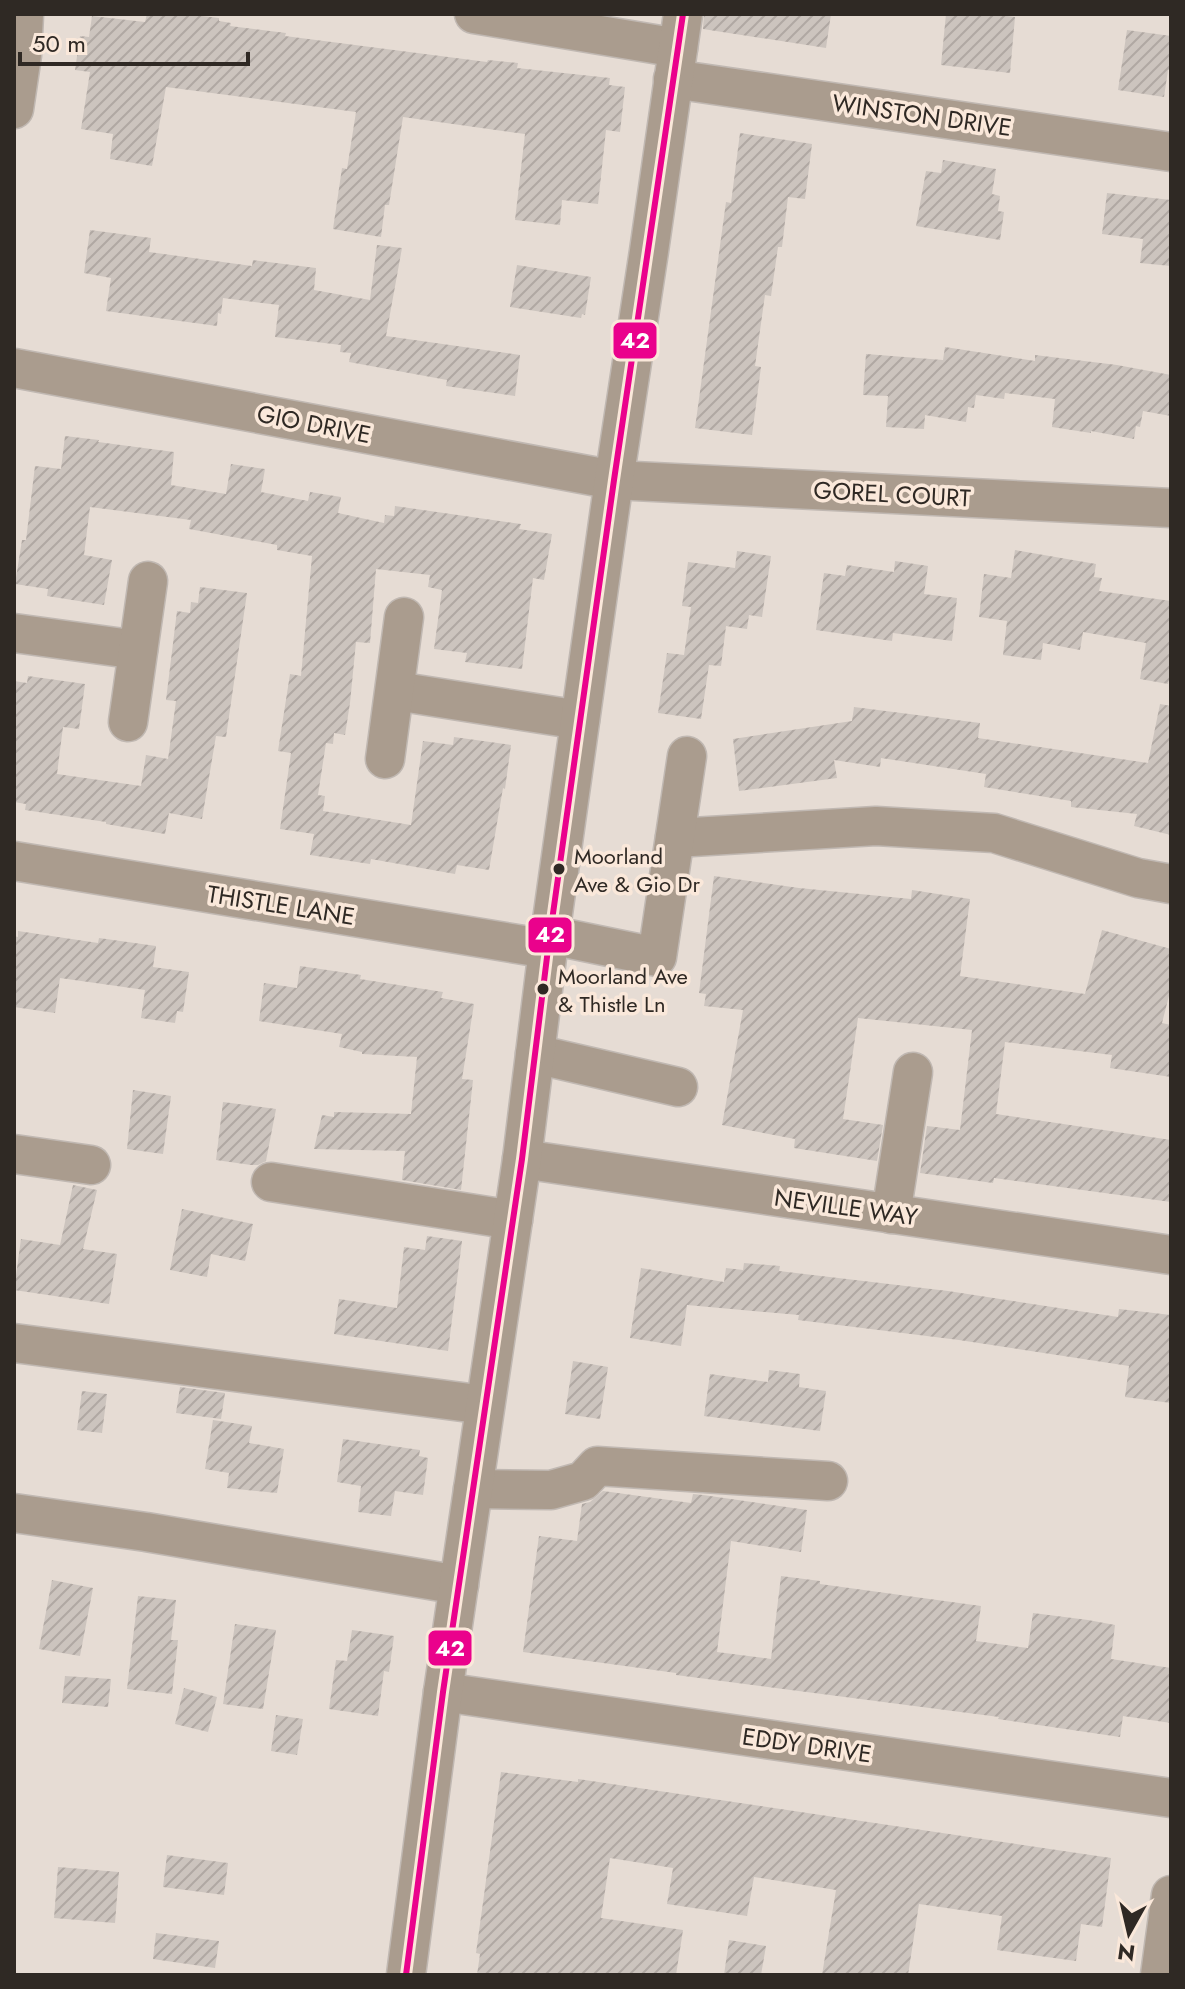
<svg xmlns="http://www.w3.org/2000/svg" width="1185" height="1989" viewBox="0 0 1185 1989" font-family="Jost,sans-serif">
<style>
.building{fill:url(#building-hatch)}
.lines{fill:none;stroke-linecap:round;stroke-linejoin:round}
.minor-casing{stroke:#c0b8b2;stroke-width:41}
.minor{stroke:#aa9c8e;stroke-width:38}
.bus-1-casing{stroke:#fae8da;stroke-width:12}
.bus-1{stroke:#ea028c;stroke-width:6}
.bus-dot{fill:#2f2924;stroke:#fae8da;stroke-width:3}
.labels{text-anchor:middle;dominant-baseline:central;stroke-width:7;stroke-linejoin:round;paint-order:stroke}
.bus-label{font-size:22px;fill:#2f2924;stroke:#fae8da;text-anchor:start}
.street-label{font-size:24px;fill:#2f2924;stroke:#fae8da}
.line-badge{stroke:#fae8da;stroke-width:3}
.badge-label{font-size:22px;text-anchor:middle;font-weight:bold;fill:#fff}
</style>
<defs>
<pattern id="building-hatch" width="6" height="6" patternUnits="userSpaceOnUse" patternTransform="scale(2)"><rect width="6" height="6" fill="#ccc4be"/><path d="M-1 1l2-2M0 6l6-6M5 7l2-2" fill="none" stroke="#b0a8a3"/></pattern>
</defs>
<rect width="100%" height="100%" fill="#e6dcd4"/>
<!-- building -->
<g class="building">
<polygon points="147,14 185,14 219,18 219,21 231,23 230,26 286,33 285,36 487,62 488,60 518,63 517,68 610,78 609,85 625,87 620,132 606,130 598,204 562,200 560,225 515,220 525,134 403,117 389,205 385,205 381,237 333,229 342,168 347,169 356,112 166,87 152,166 110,159 113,134 81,129 90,72 75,70 80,36 89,37 92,16 145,22"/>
<polygon points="704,14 831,14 826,48 703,29"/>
<polygon points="946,14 992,14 1015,17 1010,73 941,65"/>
<polygon points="1127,30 1171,36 1171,70 1168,70 1164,97 1118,90"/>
<polygon points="740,133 812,144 805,199 788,197 782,247 778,247 771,296 765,295 755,366 761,367 752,435 695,428 726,202 731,203"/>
<polygon points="943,160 996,169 992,194 1000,196 998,211 1004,212 1000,240 916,226 926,171 941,173"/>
<polygon points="1107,193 1171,200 1171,266 1140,263 1143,239 1102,234"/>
<polygon points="90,230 151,238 149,252 252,266 253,260 316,268 314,290 370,300 377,245 402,248 386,336 520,355 515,396 446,386 447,380 349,362 351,353 340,352 341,345 275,337 279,305 223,298 221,314 218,313 217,326 106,311 111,278 84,273"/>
<polygon points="517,265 591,277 585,315 582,314 581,318 510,307"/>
<polygon points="945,347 1035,361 1035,355 1117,365 1171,375 1171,416 1143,411 1140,427 1136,426 1134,439 1091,431 1091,433 1052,427 1055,399 1005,393 1004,399 976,395 974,408 968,407 966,422 925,415 924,429 886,427 888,396 863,395 866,354 943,360"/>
<polygon points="65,436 99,440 98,442 174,452 171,485 226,494 231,464 265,469 261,492 308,501 310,492 341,497 338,513 384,523 385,515 394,516 395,506 521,524 519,529 552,534 544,580 533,578 522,669 465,662 467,653 434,649 442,590 428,587 430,575 376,569 370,643 356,642 350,703 345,735 334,733 333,744 326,743 318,795 325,796 323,811 411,825 423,741 453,745 454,737 511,745 505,789 503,788 489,870 457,865 455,874 371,859 370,864 310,855 314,834 280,829 291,753 278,751 290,674 301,676 312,556 277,550 277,545 189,529 191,520 90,507 84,555 112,560 104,605 47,596 48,589 15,584 22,540 26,540 35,466 61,469"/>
<polygon points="1015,550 1096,564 1094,577 1102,578 1099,591 1171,601 1171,671 1168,684 1140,679 1146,643 1083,632 1080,650 1043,643 1041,660 1003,655 1007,621 979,617 984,574 1011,578"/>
<polygon points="737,551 771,556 762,617 749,615 747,629 726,626 721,666 709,665 701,719 658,713 667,653 684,655 691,607 682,606 688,562 735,568"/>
<polygon points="895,561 928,566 924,594 957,598 952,641 893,633 892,641 816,630 824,573 845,576 847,565 894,572"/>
<polygon points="200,587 247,593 226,737 216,736 202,819 169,813 165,834 106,824 106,822 25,810 26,804 14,802 14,681 27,683 28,676 85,684 79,729 63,727 57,774 141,786 146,755 168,759 176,701 166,700 177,611 190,613 191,602 198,603"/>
<polygon points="1160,704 1171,706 1171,835 1134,826 1137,814 1071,807 1071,801 984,787 986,774 881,758 880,767 834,760 837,778 739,791 733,739 852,721 854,707 980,723 978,738 1148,763"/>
<polygon points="714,876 799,888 911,899 912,890 970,899 960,976 1085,994 1102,930 1171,949 1171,988 1162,1023 1171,1025 1171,1077 1110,1068 1112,1055 1005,1042 996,1114 1171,1140 1171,1202 994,1178 993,1183 920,1173 927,1126 960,1130 972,1030 858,1018 843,1119 883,1125 877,1161 794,1148 795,1139 722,1125 743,1010 704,1006 706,994 699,993"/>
<polygon points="18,931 98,943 99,938 156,946 153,967 189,972 183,1012 177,1011 175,1023 141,1018 145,990 60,978 55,1013 14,1007 14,936 18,937"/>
<polygon points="300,966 361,975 360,979 443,992 441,998 474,1004 462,1079 473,1080 461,1190 402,1180 405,1151 314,1149 322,1115 334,1117 334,1112 411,1114 417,1057 362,1054 362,1052 339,1047 342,1034 259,1021 264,983 297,988"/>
<polygon points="133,1090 171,1096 163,1154 127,1149"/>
<polygon points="223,1102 276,1109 266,1161 258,1165 251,1165 216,1160"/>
<polygon points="73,1185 97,1190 83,1249 117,1254 109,1304 14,1290 21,1239 60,1245"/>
<polygon points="182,1209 253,1224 245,1261 211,1254 207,1277 170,1270"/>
<polygon points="427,1236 462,1241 448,1351 334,1334 339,1299 397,1308 404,1247 425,1250"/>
<polygon points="744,1263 780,1266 779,1271 948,1291 1118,1317 1119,1309 1171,1315 1171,1403 1125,1397 1129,1366 959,1340 798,1320 799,1315 687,1305 681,1346 630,1338 641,1268 724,1282 726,1268 743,1270"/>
<polygon points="573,1361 608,1367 600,1419 565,1414"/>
<polygon points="769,1370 800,1374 799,1387 826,1391 820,1431 704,1416 710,1374 768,1382"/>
<polygon points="180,1387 225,1393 221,1419 176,1413"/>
<polygon points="82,1391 107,1394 102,1433 77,1430"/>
<polygon points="213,1420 252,1426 249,1443 284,1449 277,1493 227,1488 229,1473 205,1469"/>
<polygon points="343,1439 420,1450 419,1456 428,1458 423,1495 395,1491 391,1516 358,1512 361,1486 337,1482"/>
<polygon points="603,1491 691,1503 693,1494 703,1495 807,1510 801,1552 731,1541 717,1652 771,1659 781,1576 820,1581 820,1584 981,1606 976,1641 1028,1648 1033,1613 1088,1620 1115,1625 1111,1659 1171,1668 1171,1723 1123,1716 1120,1737 998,1719 999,1717 676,1675 676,1673 523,1652 539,1536 577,1541 582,1504 590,1502"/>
<polygon points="52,1580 93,1588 80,1656 39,1649"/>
<polygon points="138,1596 176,1600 171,1640 178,1640 172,1694 127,1689"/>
<polygon points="235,1624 276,1630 263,1709 223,1704"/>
<polygon points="352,1630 394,1636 389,1672 384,1671 378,1716 329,1709 336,1660 347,1661"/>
<polygon points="65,1676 111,1679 108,1707 62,1703"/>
<polygon points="184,1688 217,1697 208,1732 175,1724"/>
<polygon points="276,1715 303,1719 297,1755 271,1751"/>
<polygon points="501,1772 578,1782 578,1779 1111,1858 1102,1927 1081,1924 1076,1961 997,1950 1002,1916 919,1904 908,1975 822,1975 836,1890 754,1877 747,1916 667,1904 673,1868 610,1858 601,1918 683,1930 676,1975 477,1975 480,1954 476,1953"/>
<polygon points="167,1855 228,1863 224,1895 163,1887"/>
<polygon points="58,1867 119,1872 115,1923 54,1918"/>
<polygon points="156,1933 219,1941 215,1968 153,1959"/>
<polygon points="729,1940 766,1946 761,1975 724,1975"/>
</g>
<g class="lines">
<!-- minor casing -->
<g class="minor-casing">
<g id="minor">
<polyline points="474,14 678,48"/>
<polyline points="673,79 1171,152"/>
<polyline points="14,109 22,55 24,14"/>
<polyline points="14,368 614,480 1171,508"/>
<polyline points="14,633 138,650"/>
<polyline points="396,691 580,720"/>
<polyline points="128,722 148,581"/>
<polyline points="385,759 404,617"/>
<polyline points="675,838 876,826 994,833 1138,878 1171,884"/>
<polyline points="14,861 548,949"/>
<polyline points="550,935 657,957 687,756"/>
<polyline points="535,1054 678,1087"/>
<polyline points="14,1154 91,1165"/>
<polyline points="522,1159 1171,1255"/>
<polyline points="271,1182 513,1220"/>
<polyline points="891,1214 913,1072"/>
<polyline points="14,1343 485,1405"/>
<polyline points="473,1489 551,1490 583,1481 597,1466 828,1481"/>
<polyline points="14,1513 146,1532 459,1585"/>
<polyline points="443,1692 1171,1798"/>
<polyline points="406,1975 443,1692 522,1159 548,949 614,480 649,251 683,14"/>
<polyline points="1160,1975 1171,1895"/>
</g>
</g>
<!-- minor -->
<use href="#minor" class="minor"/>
<!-- bus-1 casing -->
<g class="bus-1-casing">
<polyline id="bus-1" points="406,1975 443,1692 522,1159 548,949 614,480 683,14"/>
</g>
<!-- bus-1 -->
<use href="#bus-1" class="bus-1"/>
</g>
<!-- markers -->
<g class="bus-dot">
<circle cx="559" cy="869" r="7"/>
<circle cx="543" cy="989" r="7"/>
</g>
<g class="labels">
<!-- bus labels -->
<g class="bus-label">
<text x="574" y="856">Moorland<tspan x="574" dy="28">Ave &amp; Gio Dr</tspan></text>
<text x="558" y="976">Moorland Ave<tspan x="558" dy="28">&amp; Thistle Ln</tspan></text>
</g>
<!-- street labels -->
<g class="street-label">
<text transform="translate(922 115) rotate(8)">WINSTON DRIVE</text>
<text transform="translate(314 424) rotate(11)">GIO DRIVE</text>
<text transform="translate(892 494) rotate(3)">GOREL COURT</text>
<text transform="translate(281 905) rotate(9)">THISTLE LANE</text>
<text transform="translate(846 1207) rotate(8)">NEVILLE WAY</text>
<text transform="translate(807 1745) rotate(8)">EDDY DRIVE</text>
</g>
</g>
<g class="line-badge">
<rect x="612" y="321" width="46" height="39" rx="8" fill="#ea028c"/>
<rect x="527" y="916" width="46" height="38" rx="8" fill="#ea028c"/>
<rect x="427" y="1629" width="46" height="38" rx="8" fill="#ea028c"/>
</g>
<g class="badge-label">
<text x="635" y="348">42</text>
<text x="550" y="942">42</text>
<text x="450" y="1656">42</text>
</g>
<!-- border -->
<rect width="1185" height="1989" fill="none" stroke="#2f2924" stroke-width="32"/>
<!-- north arrow -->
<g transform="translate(1129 1933) rotate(188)" stroke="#fae8da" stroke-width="6" paint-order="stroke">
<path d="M0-6L14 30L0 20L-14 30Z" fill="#2f2924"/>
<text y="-12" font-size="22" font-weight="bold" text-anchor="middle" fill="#2f2924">N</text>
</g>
<!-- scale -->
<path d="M20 52v12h228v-12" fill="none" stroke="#2f2924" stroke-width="4"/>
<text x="32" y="52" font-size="24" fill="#2f2924" stroke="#fae8da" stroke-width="6" paint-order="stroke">50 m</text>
</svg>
